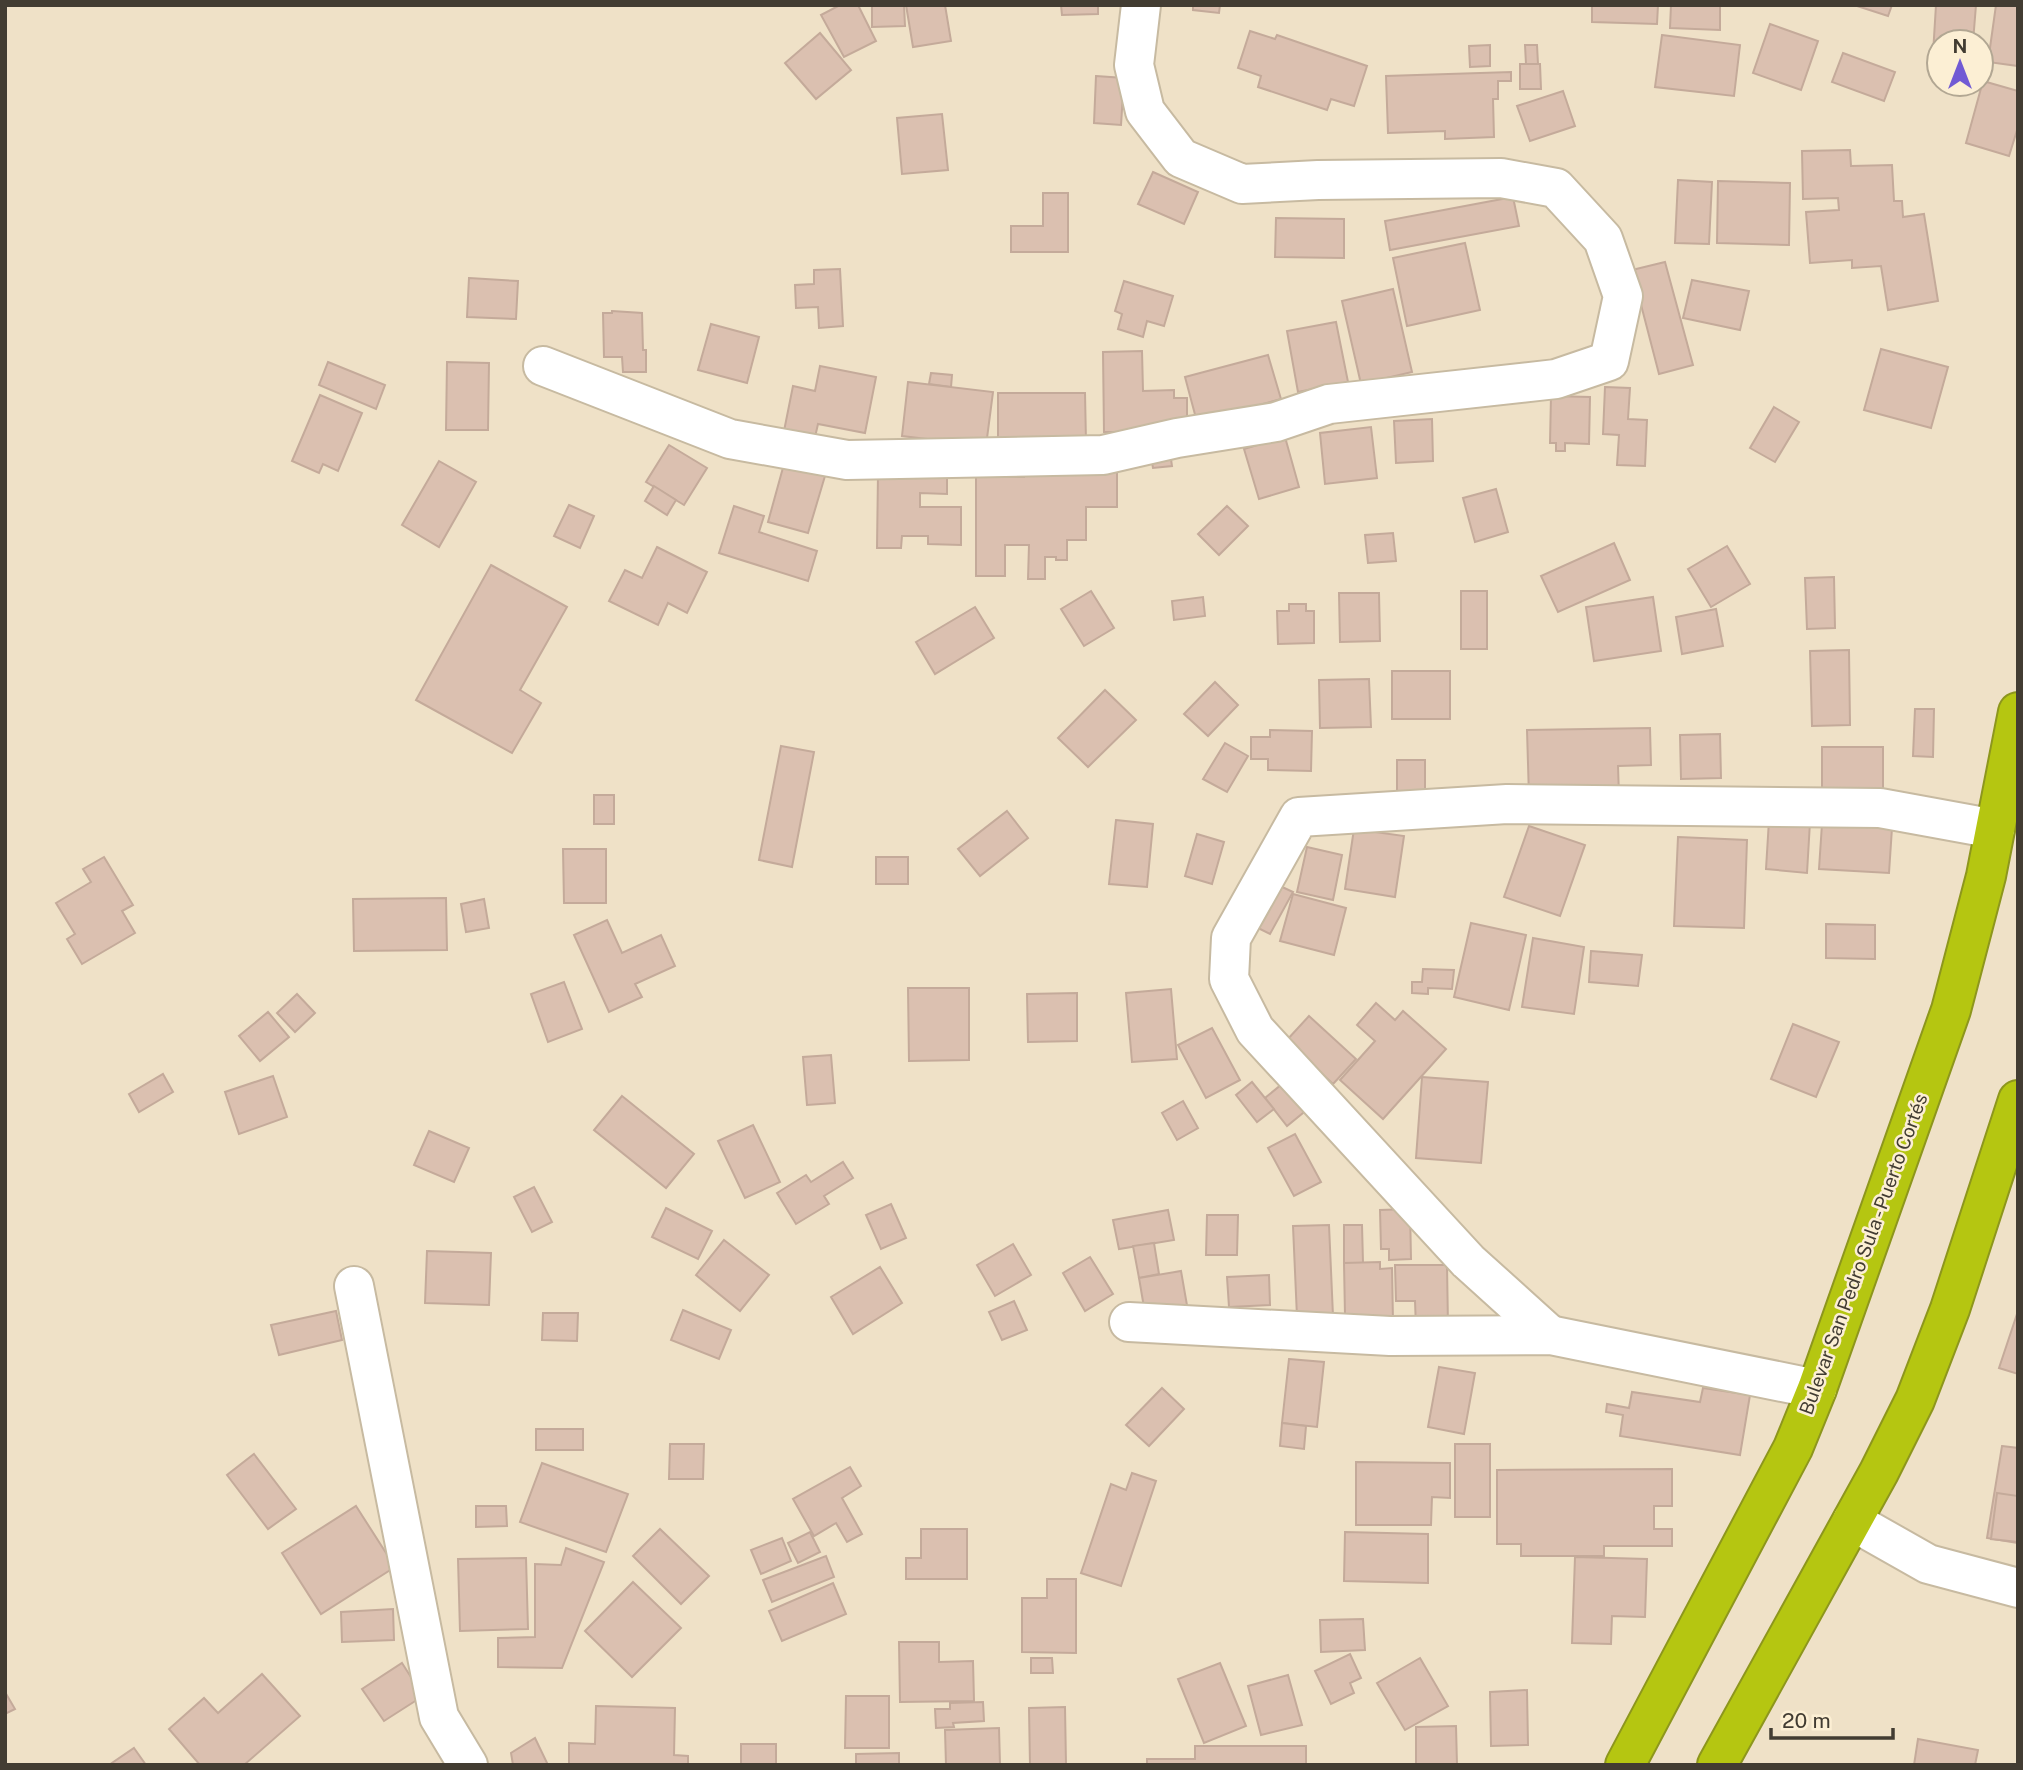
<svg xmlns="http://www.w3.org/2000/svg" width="2023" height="1770" viewBox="0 0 2023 1770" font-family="'Public Sans',sans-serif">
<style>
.building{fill:#dbc0b0;stroke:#c4aa9a;stroke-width:2}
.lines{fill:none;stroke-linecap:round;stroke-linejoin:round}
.street-casing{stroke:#c7baa1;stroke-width:42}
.highway-casing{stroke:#8d961d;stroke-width:42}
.street{stroke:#fff;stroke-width:38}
.highway{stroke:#b5c611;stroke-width:38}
.labels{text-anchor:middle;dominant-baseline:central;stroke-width:5;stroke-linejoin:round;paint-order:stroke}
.street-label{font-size:19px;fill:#423c32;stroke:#fcefd4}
</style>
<rect width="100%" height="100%" fill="#efe1c7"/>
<!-- building -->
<g class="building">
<polygon points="840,5 858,5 876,41 844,57 821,15"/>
<polygon points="872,5 904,5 905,26 872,27"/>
<polygon points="906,5 945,5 951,41 913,47"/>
<polygon points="1061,5 1098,5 1098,14 1062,15"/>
<polygon points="1193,5 1220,5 1219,13 1193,10"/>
<polygon points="1592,5 1658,5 1657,24 1592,22"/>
<polygon points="1671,5 1720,5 1720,30 1670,28"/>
<polygon points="1854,5 1892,5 1888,16"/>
<polygon points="1936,5 1976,5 1973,42 1939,42 1939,55 1933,54"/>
<polygon points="1996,5 2018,5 2018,66 1988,62"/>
<polygon points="1770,24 1818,41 1801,90 1753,73"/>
<polygon points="1250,31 1275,39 1277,35 1367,66 1354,106 1331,99 1327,110 1258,87 1261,76 1238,68"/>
<polygon points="820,33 851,70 816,99 785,63"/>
<polygon points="1662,35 1740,45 1734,96 1655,87"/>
<polygon points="1490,45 1490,66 1470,67 1469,46"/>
<polygon points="1525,45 1537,45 1538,64 1526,64"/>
<polygon points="1843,53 1895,72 1884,101 1832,82"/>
<polygon points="1520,64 1540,64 1541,89 1520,89"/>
<polygon points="1511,72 1511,81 1498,81 1498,99 1493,99 1494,137 1445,139 1445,131 1388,133 1386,76"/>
<polygon points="1096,76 1124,78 1121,125 1094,123"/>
<polygon points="1983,81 2018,91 2018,127 2009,156 1966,143"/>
<polygon points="1563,91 1575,126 1530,141 1517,106"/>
<polygon points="942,114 948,170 902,174 897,118"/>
<polygon points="1850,150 1851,166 1892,165 1894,201 1902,201 1903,217 1924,214 1938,301 1888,310 1881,266 1852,268 1852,260 1810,263 1806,212 1839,210 1838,198 1803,199 1802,151"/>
<polygon points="1153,172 1198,192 1184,224 1138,204"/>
<polygon points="1678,180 1712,182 1709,244 1675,243"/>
<polygon points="1718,181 1790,183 1789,245 1717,243"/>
<polygon points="1043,193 1068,193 1068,252 1011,252 1011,226 1043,226"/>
<polygon points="1513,197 1519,226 1390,250 1385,221"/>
<polygon points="1276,218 1344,219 1344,258 1275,257"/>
<polygon points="1465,243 1480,310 1407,326 1393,258"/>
<polygon points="1665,262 1693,365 1659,374 1632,270"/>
<polygon points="840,269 843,326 819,328 818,307 796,308 795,285 814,284 814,270"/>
<polygon points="469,278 518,281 516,319 467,317"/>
<polygon points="1692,280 1749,291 1740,330 1683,318"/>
<polygon points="1124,281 1173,296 1164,326 1147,321 1143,337 1118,329 1122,314 1115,311"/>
<polygon points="1393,289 1412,372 1361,384 1342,301"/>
<polygon points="612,311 642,313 643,350 646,350 646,372 623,372 622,357 604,357 603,313 612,313"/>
<polygon points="1336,322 1348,382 1298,392 1287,331"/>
<polygon points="711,324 759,337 747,383 698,370"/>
<polygon points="1881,349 1948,367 1931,428 1864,410"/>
<polygon points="1142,351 1143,391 1174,390 1174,398 1187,398 1187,426 1150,432 1104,432 1103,352"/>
<polygon points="1268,355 1281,399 1197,422 1185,377"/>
<polygon points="328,362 385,385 376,409 319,385"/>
<polygon points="447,362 489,363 488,430 446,430"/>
<polygon points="820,366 876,377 865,433 818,424 815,437 784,431 793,386 815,391"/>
<polygon points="931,373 952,375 951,387 929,384"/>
<polygon points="908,382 993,392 986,446 902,436"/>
<polygon points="1605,387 1630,388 1628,419 1647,420 1645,466 1617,465 1619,435 1603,434"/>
<polygon points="998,393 1085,393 1086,442 998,442"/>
<polygon points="320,395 362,413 338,471 323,464 319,473 292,461"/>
<polygon points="1551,396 1590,397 1589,444 1565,443 1565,451 1556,451 1556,443 1550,443"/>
<polygon points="1774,407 1799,422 1775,462 1750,448"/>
<polygon points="1432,419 1433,461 1396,463 1394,421"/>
<polygon points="1371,427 1377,478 1325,484 1320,433"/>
<polygon points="1285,437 1299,487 1259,499 1244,449"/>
<polygon points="669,445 707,468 684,505 646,482"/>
<polygon points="1169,445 1172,466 1153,468 1149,447"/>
<polygon points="439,461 476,482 439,547 402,525"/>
<polygon points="784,464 825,476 808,533 768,522"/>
<polygon points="1117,464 1117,507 1086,507 1086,540 1067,540 1067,560 1056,560 1056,557 1045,557 1045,579 1028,579 1029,545 1005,545 1005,576 976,576 976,477 1024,477 1024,468"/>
<polygon points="878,474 947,474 947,494 920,493 920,507 961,507 961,545 928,544 928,536 902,536 901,548 877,548"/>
<polygon points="654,486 676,500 667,515 645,501"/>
<polygon points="1496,489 1508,532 1475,542 1463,498"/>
<polygon points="569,505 594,516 580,548 554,536"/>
<polygon points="734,506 764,516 759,532 817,551 808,581 719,553"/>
<polygon points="1227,506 1248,526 1219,555 1198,534"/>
<polygon points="1393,533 1396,561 1368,563 1365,535"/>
<polygon points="1614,543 1630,580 1558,612 1541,576"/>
<polygon points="1727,546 1750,584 1711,607 1688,569"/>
<polygon points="657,547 707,572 687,613 668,603 658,625 609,601 625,570 642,578"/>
<polygon points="491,565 567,607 520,690 541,703 512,753 416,700"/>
<polygon points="1834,577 1835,628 1807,629 1805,578"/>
<polygon points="1091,591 1114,628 1084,646 1061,609"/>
<rect x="1461" y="591" width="26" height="58"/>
<polygon points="1339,593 1379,593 1380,641 1340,642"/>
<polygon points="1203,597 1205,616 1174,620 1172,601"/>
<polygon points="1653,597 1661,651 1594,661 1586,607"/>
<polygon points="1289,604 1306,604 1306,611 1314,611 1314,643 1278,644 1277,611 1289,611"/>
<polygon points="975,607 994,638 935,674 916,642"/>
<polygon points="1716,609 1723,646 1682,654 1676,617"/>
<polygon points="1849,650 1850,725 1812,726 1810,651"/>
<rect x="1392" y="671" width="58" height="48"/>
<polygon points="1369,679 1371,727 1320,728 1319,680"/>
<polygon points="1215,682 1238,705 1208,736 1184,714"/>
<polygon points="1105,690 1136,720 1088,767 1058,738"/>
<polygon points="1915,709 1934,709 1933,757 1913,756"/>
<polygon points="1650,728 1651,765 1618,766 1619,795 1529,797 1527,730"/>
<polygon points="1270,730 1312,731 1311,771 1268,770 1268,759 1251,759 1251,737 1270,737"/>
<polygon points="1720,734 1721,778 1681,779 1680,735"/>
<polygon points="1225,743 1248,756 1227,792 1203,779"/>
<polygon points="781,746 814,752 792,867 759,860"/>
<rect x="1822" y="747" width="61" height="49"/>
<rect x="1397" y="760" width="28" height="37"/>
<rect x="594" y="795" width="20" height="29"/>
<polygon points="1007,811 1028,838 980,876 958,849"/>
<polygon points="1116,820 1153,824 1147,887 1109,884"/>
<polygon points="1769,820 1810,822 1807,873 1766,869"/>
<polygon points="1822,824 1892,828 1889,873 1819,869"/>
<polygon points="1529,826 1585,845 1560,916 1504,897"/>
<polygon points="1354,829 1404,836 1395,897 1345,889"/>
<polygon points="1197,834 1224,842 1212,884 1185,876"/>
<polygon points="1678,837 1747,840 1744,928 1674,926"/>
<polygon points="1307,847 1342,855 1333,900 1297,892"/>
<polygon points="563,849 606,849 606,903 564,903"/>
<polygon points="104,857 133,905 122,911 135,933 82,964 67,939 75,934 56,903 91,882 83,869"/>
<rect x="876" y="857" width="32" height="27"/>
<polygon points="1280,886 1293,892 1270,934 1258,928"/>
<polygon points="1293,894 1346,908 1334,955 1280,941"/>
<polygon points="446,898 447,950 354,951 353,899"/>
<polygon points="484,899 489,928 466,932 461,904"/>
<polygon points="607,920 622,953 661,935 675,966 635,984 642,997 609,1012 574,935"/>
<polygon points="1471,923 1526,935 1509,1010 1454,997"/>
<polygon points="1826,924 1875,925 1875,959 1826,958"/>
<polygon points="1533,938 1584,947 1574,1014 1522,1007"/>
<polygon points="1591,951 1642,955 1638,986 1589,982"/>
<polygon points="1423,969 1454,970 1452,989 1428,988 1428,994 1412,993 1412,982 1422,982"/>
<polygon points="564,982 582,1029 548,1042 531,994"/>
<polygon points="908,988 969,988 969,1060 909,1061"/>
<polygon points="1171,989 1177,1059 1132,1062 1126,993"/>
<polygon points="1077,993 1077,1041 1028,1042 1027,994"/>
<polygon points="297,994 315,1013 295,1032 277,1013"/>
<polygon points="1376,1003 1395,1020 1403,1011 1446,1049 1383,1119 1340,1080 1375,1041 1357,1025"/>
<polygon points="268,1012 289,1037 260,1061 239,1036"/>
<polygon points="1309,1016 1356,1059 1333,1084 1286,1041"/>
<polygon points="1793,1024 1839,1042 1816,1097 1771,1079"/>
<polygon points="1212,1028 1240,1080 1206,1098 1178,1045"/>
<polygon points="831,1055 835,1103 807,1105 803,1057"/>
<polygon points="163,1074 173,1092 139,1112 129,1094"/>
<polygon points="273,1076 287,1117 239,1134 225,1092"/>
<polygon points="1422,1077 1488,1082 1481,1163 1416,1158"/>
<polygon points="1287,1080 1309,1108 1287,1126 1265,1098"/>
<polygon points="1252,1082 1274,1109 1257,1122 1236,1095"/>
<polygon points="622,1096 694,1154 666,1188 594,1130"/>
<polygon points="1183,1101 1198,1128 1177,1140 1162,1113"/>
<polygon points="753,1125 780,1182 745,1198 718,1141"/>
<polygon points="429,1131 469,1148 454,1182 414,1165"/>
<polygon points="1295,1134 1321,1182 1294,1196 1268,1148"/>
<polygon points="843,1162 853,1178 824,1196 829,1204 796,1224 777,1193 806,1175 811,1182"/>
<polygon points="534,1187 552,1222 532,1232 514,1197"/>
<polygon points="891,1204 906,1238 881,1249 866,1215"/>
<polygon points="666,1208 712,1231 698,1259 652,1237"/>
<polygon points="1410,1209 1411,1259 1389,1260 1389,1249 1381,1249 1380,1210"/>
<polygon points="1168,1210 1174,1240 1119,1249 1113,1220"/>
<polygon points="1207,1215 1238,1215 1237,1255 1206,1255"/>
<polygon points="1329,1225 1333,1316 1297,1317 1293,1226"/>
<polygon points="1344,1225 1362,1225 1363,1263 1344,1263"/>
<polygon points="724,1240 769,1275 740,1311 696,1275"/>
<polygon points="1154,1243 1159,1274 1139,1278 1133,1246"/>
<polygon points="1013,1244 1031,1275 995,1296 977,1265"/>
<polygon points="427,1251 491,1253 489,1305 425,1303"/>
<polygon points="1090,1257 1113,1294 1085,1311 1063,1273"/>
<polygon points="1380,1262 1380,1269 1392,1268 1393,1321 1373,1322 1373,1315 1345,1315 1344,1263"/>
<polygon points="1395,1265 1447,1265 1448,1327 1416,1328 1415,1301 1396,1301"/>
<polygon points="880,1267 902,1303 853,1334 831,1297"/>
<polygon points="1181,1271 1188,1311 1146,1319 1139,1278"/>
<polygon points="1269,1275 1270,1305 1229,1307 1227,1277"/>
<polygon points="1014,1301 1027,1330 1002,1340 989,1312"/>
<polygon points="683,1310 731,1330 719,1359 671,1340"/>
<polygon points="336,1311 342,1340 279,1355 271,1325"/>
<polygon points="543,1313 578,1313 577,1341 542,1340"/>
<polygon points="2017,1314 2018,1314 2018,1374 1999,1368"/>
<polygon points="1289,1359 1324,1362 1317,1427 1282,1423"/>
<polygon points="1439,1367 1475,1373 1464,1434 1428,1427"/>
<polygon points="1162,1388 1184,1409 1149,1446 1126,1425"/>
<polygon points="1703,1388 1750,1395 1740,1455 1620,1436 1623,1415 1606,1412 1607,1404 1629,1408 1632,1392 1700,1402"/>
<polygon points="1282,1423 1306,1426 1304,1449 1280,1446"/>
<rect x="536" y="1429" width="47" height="21"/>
<polygon points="670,1444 704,1444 703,1479 669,1479"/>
<rect x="1455" y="1444" width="35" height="73"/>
<polygon points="2002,1446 2018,1448 2018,1543 1987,1538"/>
<polygon points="254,1454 296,1509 268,1529 227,1475"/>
<polygon points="1356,1462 1450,1463 1450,1498 1432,1497 1431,1525 1356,1525"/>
<polygon points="542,1463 628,1494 606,1552 520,1522"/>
<polygon points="850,1467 861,1486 842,1498 862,1534 847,1542 836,1523 814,1536 793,1499"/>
<polygon points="1672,1469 1672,1506 1654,1506 1654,1529 1672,1529 1672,1546 1604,1546 1604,1556 1521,1556 1521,1544 1497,1544 1497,1470"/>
<polygon points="1132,1473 1156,1481 1121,1586 1081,1573 1111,1484 1126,1490"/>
<polygon points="1997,1493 2018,1496 2018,1542 1991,1539"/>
<polygon points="356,1506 395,1567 321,1614 282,1553"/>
<polygon points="476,1506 506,1506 507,1526 476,1527"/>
<polygon points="660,1529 709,1576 681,1604 633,1556"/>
<polygon points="921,1529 967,1529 967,1579 906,1579 906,1558 921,1558"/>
<polygon points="810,1532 820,1552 798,1563 788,1543"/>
<polygon points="1345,1532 1428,1534 1428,1583 1344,1581"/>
<polygon points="782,1538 791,1561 761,1574 751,1550"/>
<polygon points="566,1548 604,1562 562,1668 498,1667 498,1638 535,1637 535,1564 561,1565"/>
<polygon points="826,1556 834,1577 772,1602 763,1580"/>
<polygon points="1575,1557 1647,1559 1645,1617 1612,1616 1611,1644 1572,1643"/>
<polygon points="526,1558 528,1629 460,1631 458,1559"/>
<polygon points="1047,1579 1076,1579 1076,1653 1022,1652 1022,1598 1047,1598"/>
<polygon points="633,1582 681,1628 632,1677 585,1631"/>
<polygon points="833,1583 846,1614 782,1641 769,1611"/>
<polygon points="393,1609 394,1640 342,1642 341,1612"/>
<polygon points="1363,1619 1365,1650 1321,1652 1320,1620"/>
<polygon points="899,1642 939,1642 939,1662 973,1661 974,1701 900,1702"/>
<polygon points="1350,1654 1361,1678 1350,1683 1354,1693 1331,1704 1315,1671"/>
<polygon points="1031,1658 1052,1658 1053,1673 1031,1673"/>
<polygon points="1420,1658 1448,1706 1405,1730 1377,1683"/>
<polygon points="402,1663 423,1696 384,1721 362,1689"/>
<polygon points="1220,1663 1246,1726 1204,1743 1178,1679"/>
<polygon points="262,1674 300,1716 244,1765 200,1765 169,1729 204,1698 218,1713"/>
<polygon points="1288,1675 1302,1725 1261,1735 1248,1686"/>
<polygon points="1527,1690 1528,1745 1491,1746 1490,1692"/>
<polygon points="5,1692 15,1709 5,1714"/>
<polygon points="846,1696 889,1696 889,1748 845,1748"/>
<polygon points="983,1702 984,1721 953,1723 954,1727 936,1728 935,1709 950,1709 950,1703"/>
<polygon points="596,1706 675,1708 674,1755 688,1756 688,1765 569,1765 569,1743 595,1744"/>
<polygon points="1065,1707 1066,1765 1030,1765 1029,1708"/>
<polygon points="1456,1726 1457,1765 1416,1765 1416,1727"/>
<polygon points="999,1728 1000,1765 946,1765 945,1730"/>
<polygon points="535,1738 548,1765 513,1765 511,1753"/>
<polygon points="1918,1739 1978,1750 1975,1765 1914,1765"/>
<rect x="741" y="1744" width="35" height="21"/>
<polygon points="1195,1746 1306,1746 1306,1765 1147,1765 1147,1759 1195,1759"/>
<polygon points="134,1748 146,1765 109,1765"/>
<polygon points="899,1753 899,1765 856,1765 856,1754"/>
</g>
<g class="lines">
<!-- street casing -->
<g class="street-casing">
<g id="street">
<polyline points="543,366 730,439 847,460 1103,455 1177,438 1276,422 1329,404 1556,379 1609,361 1623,296 1603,239 1556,188 1501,178 1318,180 1242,184 1181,158 1145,111 1134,65 1141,5"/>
<polyline points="354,1286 439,1717 468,1765"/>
<polyline points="1129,1322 1390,1336 1550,1335 1817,1389"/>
<polyline points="1550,1335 1468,1261 1255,1030 1229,979 1231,938 1299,817 1507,804 1880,808 1995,829"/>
<polyline points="1852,1521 1928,1564 2018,1588"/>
</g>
</g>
<!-- highway casing -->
<g class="highway-casing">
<g id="highway">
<polyline points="1625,1765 1793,1448 1817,1389 1951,1010 1986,876 2018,712"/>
<polyline points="1717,1765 1879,1472 1915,1400 1950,1309 2018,1100"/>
</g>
</g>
<!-- street -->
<use href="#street" class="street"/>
<!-- highway -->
<use href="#highway" class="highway"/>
</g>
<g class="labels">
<!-- street labels -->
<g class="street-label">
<text transform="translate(1863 1254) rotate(-70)">Bulevar San Pedro Sula - Puerto Cortés</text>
</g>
</g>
<!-- border -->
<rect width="2023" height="1770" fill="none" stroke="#423c32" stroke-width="14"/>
<!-- north arrow -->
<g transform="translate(1960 63)"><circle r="33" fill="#fcefd4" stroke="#b2a793" stroke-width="2"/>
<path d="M0-5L12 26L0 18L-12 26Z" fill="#715ad4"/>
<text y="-10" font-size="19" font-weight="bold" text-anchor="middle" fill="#423c32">N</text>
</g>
<!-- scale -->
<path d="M1771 1728v10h122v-10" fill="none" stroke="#423c32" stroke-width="3.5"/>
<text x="1782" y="1728" font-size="21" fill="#423c32" stroke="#fcefd4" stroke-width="5" paint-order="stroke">20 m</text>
</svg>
